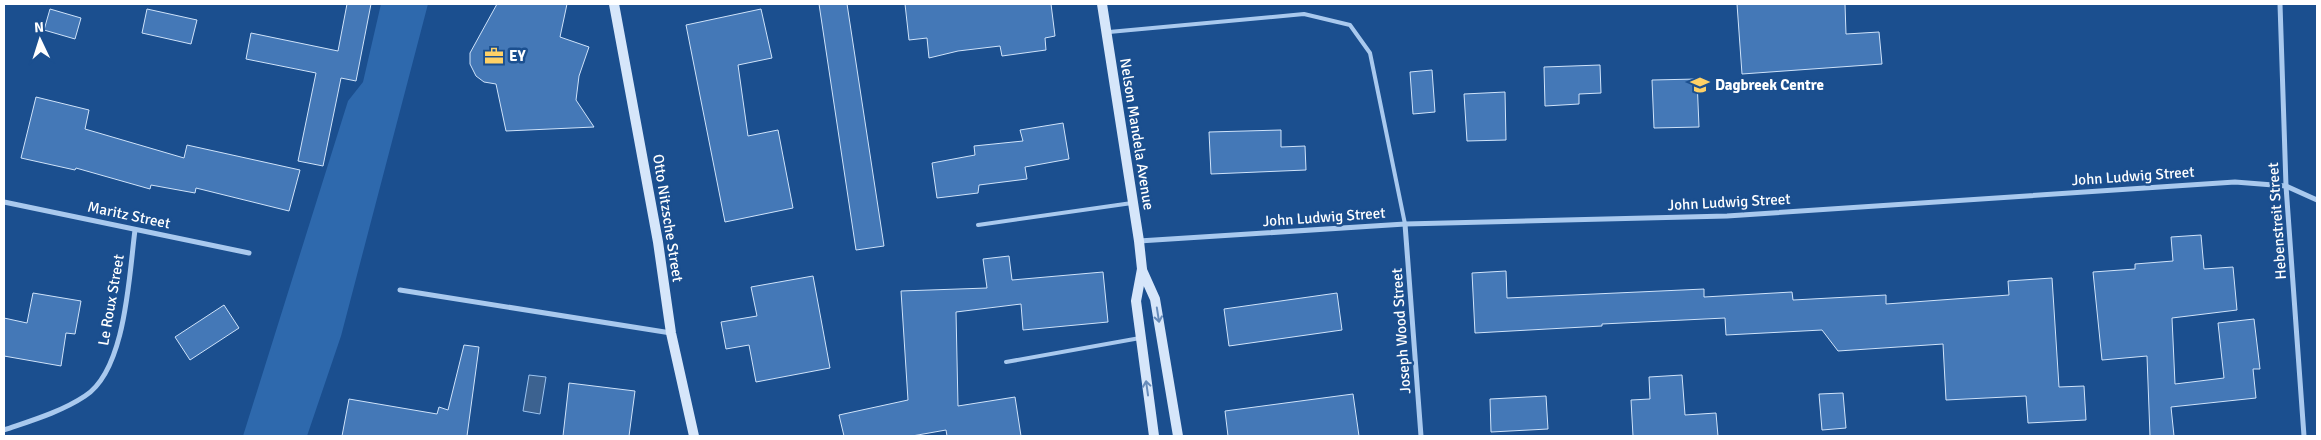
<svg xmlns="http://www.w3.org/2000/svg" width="2321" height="440" viewBox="0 0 2321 440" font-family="Signika,sans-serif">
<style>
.green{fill:#2e69ad}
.water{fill:#3c6290;stroke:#9cc4f0}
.building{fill:#4478b7;stroke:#cfe3fa}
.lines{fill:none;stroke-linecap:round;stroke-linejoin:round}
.lane{stroke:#a9c9ee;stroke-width:4}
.street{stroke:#a9c9ee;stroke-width:5}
.secondary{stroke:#d6e6fa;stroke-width:10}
.oneway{stroke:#668bba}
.labels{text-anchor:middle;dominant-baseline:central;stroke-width:5;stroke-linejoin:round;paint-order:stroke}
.poi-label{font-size:15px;font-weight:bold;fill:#fff;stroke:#1b4f8f;text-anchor:start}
.street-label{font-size:15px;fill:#fff;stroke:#1b4f8f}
</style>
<rect width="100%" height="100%" fill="#1b4f8f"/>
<!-- green -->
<polygon class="green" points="381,4 428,4 341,336 307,436 243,436 348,101 363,82"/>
<!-- water -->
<polygon class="water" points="529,375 546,377 540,414 523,411"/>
<!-- building -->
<g class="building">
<polygon points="347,4 371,4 356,81 341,78 323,166 298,161 316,73 246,59 251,33 338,51"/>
<polygon points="497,4 567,4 560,37 589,47 579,76 576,100 594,127 506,131 496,84 484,82 476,76 470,64 470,53"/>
<polygon points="819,4 847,4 884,246 856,250"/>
<polygon points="905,4 1051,4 1055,36 1045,38 1046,50 1002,56 1000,46 958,51 929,58 927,38 909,40"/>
<polygon points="1737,4 1845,4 1846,34 1879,32 1882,64 1742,74"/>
<polygon points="50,9 81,18 75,39 44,30"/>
<polygon points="147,9 197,20 191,44 142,33"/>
<polygon points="761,9 772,58 738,65 748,136 778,130 793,208 725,222 686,25"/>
<polygon points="1600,65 1601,93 1579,94 1579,104 1545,106 1544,67"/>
<polygon points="1432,70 1435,112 1413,114 1410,72"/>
<polygon points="1697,79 1699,127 1654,128 1652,80"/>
<polygon points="1505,92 1506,140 1467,141 1464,94"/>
<polygon points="36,97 89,110 85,129 184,158 187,145 300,170 289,211 196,188 195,193 151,185 150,189 76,168 75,170 21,158"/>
<polygon points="1063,123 1069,159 1025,167 1027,179 979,185 978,193 937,198 932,163 975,155 974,146 1023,141 1020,130"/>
<polygon points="1281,130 1281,147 1305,146 1306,170 1211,174 1209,132"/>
<polygon points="2201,235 2204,269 2233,267 2237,310 2172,318 2175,384 2224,378 2218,323 2254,319 2260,369 2253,369 2256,398 2171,407 2174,436 2150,436 2147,356 2102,360 2093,272 2135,269 2135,264 2173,261 2171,237"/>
<polygon points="1009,256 1012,280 1103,272 1108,322 1023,330 1021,304 956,312 958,406 1015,397 1021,436 947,436 946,430 912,436 844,436 839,415 908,400 901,291 987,288 983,259"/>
<polygon points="1506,271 1507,298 1704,289 1704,297 1792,292 1793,300 1886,295 1886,304 2009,295 2008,281 2052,278 2059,387 2084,386 2086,420 2028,423 2026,396 1946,400 1943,344 1838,351 1822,330 1726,335 1725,318 1602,324 1602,326 1475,333 1472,273"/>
<polygon points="813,276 830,368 756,382 749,345 726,349 721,322 757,316 751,287"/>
<polygon points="33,293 81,301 75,334 66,333 61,366 4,356 4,318 27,323"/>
<polygon points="1337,293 1342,330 1229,346 1224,309"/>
<polygon points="224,305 239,328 190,360 175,337"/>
<polygon points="464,345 479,347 467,436 342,436 349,399 437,414 439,407 448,410"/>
<polygon points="1682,375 1685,415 1716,413 1718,436 1633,436 1631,400 1650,399 1649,377"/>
<polygon points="569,383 635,391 629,436 563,436"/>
<polygon points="1843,393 1846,428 1822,430 1819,394"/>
<polygon points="1353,394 1359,436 1228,436 1225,411"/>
<polygon points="1546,396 1548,429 1491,432 1490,399"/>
</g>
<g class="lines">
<!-- lane -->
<g class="lane">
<polyline points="1109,32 1304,14 1350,25 1370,53 1405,224"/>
<polyline points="978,225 1132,203"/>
<polyline points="1006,362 1140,338"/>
</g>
<!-- street -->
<g class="street">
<polyline points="2280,4 2286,186 2304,436"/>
<polyline points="4,202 249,253"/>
<polyline points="1405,224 1421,436"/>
<polyline points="1139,241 1405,224 1727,216 2235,182 2286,186 2317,200"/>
<polyline points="400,290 671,333"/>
<path d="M 4,430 C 30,421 61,412 85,396 C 126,370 129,275 135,230"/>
</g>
<!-- secondary -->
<g class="secondary">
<polyline points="614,4 658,242 671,333 694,436"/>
<polyline points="1102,4 1139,241 1142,269 1136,301 1154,436"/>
<polyline points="1142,270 1155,299 1178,436"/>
</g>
</g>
<!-- one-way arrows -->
<defs><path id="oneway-shaft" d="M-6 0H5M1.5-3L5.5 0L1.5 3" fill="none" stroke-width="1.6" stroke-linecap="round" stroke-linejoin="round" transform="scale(1.25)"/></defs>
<g class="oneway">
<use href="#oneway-shaft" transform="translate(1158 315) rotate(81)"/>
<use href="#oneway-shaft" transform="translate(1147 388) rotate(-98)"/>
</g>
<!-- icons -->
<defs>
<g id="office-bare" transform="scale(1.5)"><path d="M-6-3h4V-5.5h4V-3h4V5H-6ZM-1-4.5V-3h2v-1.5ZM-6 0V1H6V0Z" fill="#ffd166" stroke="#1b4f8f" stroke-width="2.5" paint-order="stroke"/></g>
<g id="school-bare" transform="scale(1.5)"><path d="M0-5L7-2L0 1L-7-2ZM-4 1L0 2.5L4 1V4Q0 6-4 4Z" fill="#ffd166" stroke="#1b4f8f" stroke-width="2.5" paint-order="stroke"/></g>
</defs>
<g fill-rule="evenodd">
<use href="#office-bare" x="494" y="56"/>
<use href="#school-bare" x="1700" y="85"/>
</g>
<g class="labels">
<!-- poi labels -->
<g class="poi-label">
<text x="509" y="56">EY</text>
<text x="1715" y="85">Dagbreek Centre</text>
</g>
<!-- street labels -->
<g class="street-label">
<text transform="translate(1137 134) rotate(81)">Nelson Mandela Avenue</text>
<text transform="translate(2133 176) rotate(-4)">John Ludwig Street</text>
<text transform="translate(1729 202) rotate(-3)">John Ludwig Street</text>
<text transform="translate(129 215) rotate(12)">Maritz Street</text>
<text transform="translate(1324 217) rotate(-4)">John Ludwig Street</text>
<text transform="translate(668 218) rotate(81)">Otto Nitzsche Street</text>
<text transform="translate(2277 221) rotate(-94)">Hebenstreit Street</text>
<text transform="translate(111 300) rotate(-80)">Le Roux Street</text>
<text transform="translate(1401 331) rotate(-94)">Joseph Wood Street</text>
</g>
</g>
<!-- border -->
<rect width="2321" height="440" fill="none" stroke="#ffffff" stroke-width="10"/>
<!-- north arrow -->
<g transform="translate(40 40) rotate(356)" stroke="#1b4f8f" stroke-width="4" paint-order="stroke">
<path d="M0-4L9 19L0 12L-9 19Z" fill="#ffffff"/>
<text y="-8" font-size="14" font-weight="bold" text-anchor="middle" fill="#ffffff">N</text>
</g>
</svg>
